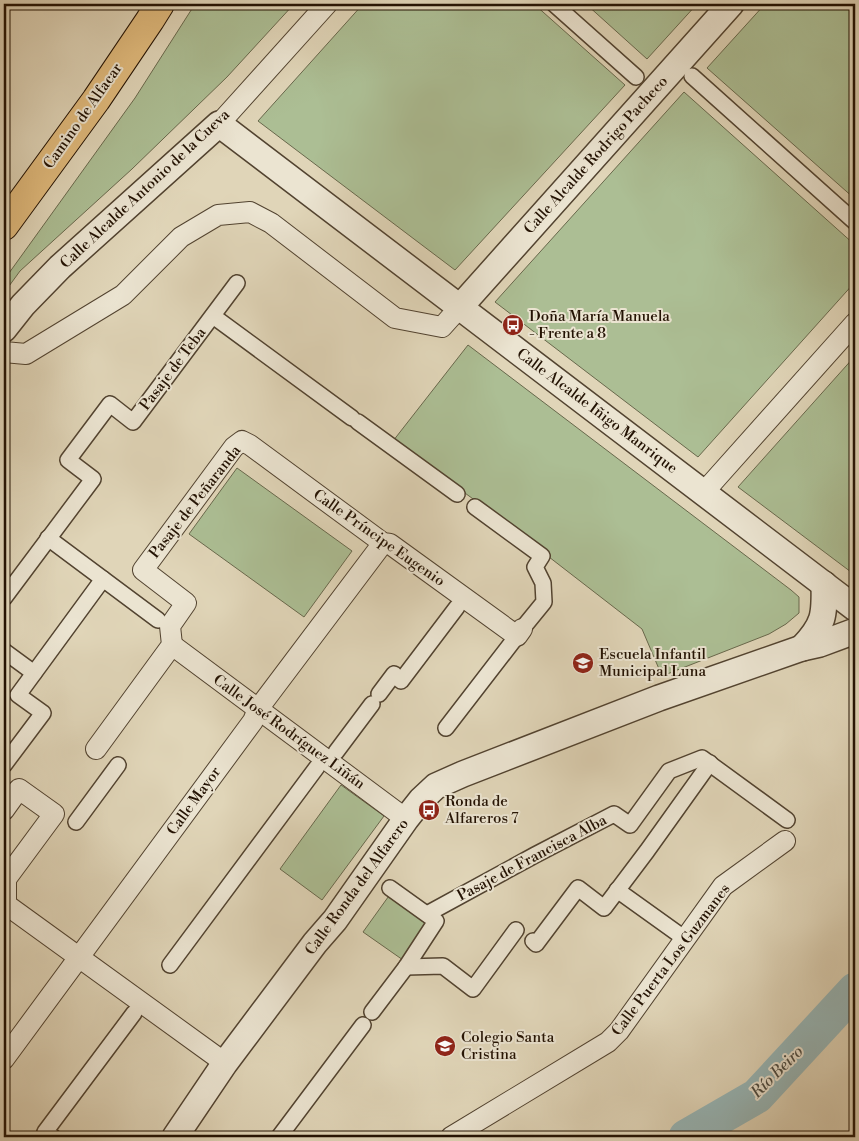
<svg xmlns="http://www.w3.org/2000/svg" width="859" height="1141" viewBox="0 0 859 1141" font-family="'Libre Bodoni',serif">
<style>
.green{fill:#acbe94;stroke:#68684c}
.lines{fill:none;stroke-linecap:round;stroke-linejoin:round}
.river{stroke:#97b6b7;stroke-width:35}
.pedestrian-casing{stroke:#524330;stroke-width:18}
.minor-casing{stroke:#524330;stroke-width:22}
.tertiary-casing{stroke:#524330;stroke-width:28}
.primary-casing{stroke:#231203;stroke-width:30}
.pedestrian{stroke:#ebe4d1;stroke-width:15}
.minor{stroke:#ebe4d1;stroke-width:20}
.tertiary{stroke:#ebe4d1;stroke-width:25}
.primary{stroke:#e0ba7c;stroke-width:28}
.labels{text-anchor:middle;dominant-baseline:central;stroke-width:4;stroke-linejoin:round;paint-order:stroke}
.street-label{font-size:15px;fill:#231203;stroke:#ebe4d1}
.poi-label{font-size:15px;fill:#231203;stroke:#ebe4d1;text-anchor:start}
.water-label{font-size:16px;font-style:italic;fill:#4c4b42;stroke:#ebe4d1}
</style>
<rect width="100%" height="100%" fill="#e0d5b8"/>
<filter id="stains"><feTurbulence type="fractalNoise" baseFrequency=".004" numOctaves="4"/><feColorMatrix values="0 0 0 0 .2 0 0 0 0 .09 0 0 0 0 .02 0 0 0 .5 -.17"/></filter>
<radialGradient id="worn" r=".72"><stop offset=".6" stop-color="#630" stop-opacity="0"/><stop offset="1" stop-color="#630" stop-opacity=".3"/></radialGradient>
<!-- green -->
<g class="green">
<polygon points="195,4 294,4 227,77 132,169 20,271 4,293 4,280 135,98"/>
<polygon points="363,4 534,4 625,85 455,270 258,121"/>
<polygon points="586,4 697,4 647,59"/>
<polygon points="765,4 855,4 855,199 707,68"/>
<polygon points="684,92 855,245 855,282 698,457 495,302"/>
<polygon points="468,345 791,590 799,597 799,613 786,624 769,634 662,676 642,629 487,509 393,441"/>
<polygon points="855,356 855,575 738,487"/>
<polygon points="237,468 352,551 304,617 189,534"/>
<polygon points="341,785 384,816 322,900 280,869"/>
<polygon points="391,893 430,922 403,960 363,932"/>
</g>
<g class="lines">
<!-- river -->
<polyline class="river" points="686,1137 757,1096 855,990"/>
<!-- pedestrian casing -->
<g class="pedestrian-casing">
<g id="pedestrian">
<polyline points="554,4 636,77"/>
<polyline points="692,76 855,222"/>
<polyline points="213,316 352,418"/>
<polyline points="358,422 457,494"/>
<polyline points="475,507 542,556 535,567 543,583 544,602 522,629"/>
<polyline points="48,538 158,620"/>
<polyline points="4,598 93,479 68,460 110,404 133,422 237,283"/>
<polyline points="4,651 34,673"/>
<polyline points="379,694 394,674 401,681 457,607"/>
<polyline points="446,728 517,636"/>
<polyline points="336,752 372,704"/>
<polyline points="4,765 43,713 18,695 103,579"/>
<polyline points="76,822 118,765"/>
<polyline points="617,890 677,933"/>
<polyline points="427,914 535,855 614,814 630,825 669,771 702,758 787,820"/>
<polyline points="533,941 536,944 578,888 604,908 647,851 710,763"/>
<polyline points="170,965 317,767"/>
<polyline points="406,967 443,966 473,989 516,930"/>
<polyline points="372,1012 406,967 436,921 390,888"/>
<polyline points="53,1137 45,1132 134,1013"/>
<polyline points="279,1137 363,1025"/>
</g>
</g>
<!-- minor casing -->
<g class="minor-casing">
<g id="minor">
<polyline points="219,124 327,4"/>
<polyline points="4,352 26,354 123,295 181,237 218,215 250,212 271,223 395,318 442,327 460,307"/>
<polyline points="704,492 855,323"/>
<polyline points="172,645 406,819"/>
<polyline points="96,749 172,645 170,626 186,603 143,570 234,447 242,441 250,445 383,543 390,544 517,636 522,629"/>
<polyline points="4,810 19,789 54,814 6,879 6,904"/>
<polyline points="4,903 225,1063"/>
<polyline points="4,1059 253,721 258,709 383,543"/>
<polyline points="451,1137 608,1042 619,1031 723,886 785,841"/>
</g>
</g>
<!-- tertiary casing -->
<g class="tertiary-casing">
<g id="tertiary">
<polyline points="460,307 731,4"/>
<polyline points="4,329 23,305 60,267 219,124 855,608"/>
<path d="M 802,648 C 824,625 825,615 824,584"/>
<polyline points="175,1137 225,1063 315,943 335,920 406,819 421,800 436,786 463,774 659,698 802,648 820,644 855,631"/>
</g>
</g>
<!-- primary casing -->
<g class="primary-casing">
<polyline id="primary" points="4,226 96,100 150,20 160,4"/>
</g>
<!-- pedestrian -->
<use href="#pedestrian" class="pedestrian"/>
<!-- minor -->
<use href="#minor" class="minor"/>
<!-- tertiary -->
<use href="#tertiary" class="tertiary"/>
<!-- primary -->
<use href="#primary" class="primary"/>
</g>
<!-- icons -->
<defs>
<g id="bus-disc" transform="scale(1.125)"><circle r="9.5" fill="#8f2418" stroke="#ebe4d1"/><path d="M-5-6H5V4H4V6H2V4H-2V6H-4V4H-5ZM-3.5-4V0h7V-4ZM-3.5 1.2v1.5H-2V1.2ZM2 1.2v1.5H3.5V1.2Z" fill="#fff"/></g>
<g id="school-disc" transform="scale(1.125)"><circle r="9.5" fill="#8f2418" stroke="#ebe4d1"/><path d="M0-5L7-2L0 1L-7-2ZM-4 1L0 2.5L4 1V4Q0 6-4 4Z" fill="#fff"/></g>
</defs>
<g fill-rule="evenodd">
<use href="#bus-disc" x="513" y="325"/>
<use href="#school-disc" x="583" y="663"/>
<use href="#bus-disc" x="429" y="810"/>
<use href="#school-disc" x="445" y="1046"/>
</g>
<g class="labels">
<!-- street labels -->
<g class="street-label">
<text transform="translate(83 116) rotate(-55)">Camino de Alfacar</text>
<text transform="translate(596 155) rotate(-48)">Calle Alcalde Rodrigo Pacheco</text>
<text transform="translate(145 189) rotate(-43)">Calle Alcalde Antonio de la Cueva</text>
<text transform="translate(173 369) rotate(-53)">Pasaje de Teba</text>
<text transform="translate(597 411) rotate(37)">Calle Alcalde Iñigo Manrique</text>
<text transform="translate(195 502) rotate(-52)">Pasaje de Peñaranda</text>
<text transform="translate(379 538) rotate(35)">Calle Príncipe Eugenio</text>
<text transform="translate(289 732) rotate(36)">Calle José Rodríguez Liñán</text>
<text transform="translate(194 801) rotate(-54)">Calle Mayor</text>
<text transform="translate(532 858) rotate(-28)">Pasaje de Francisca Alba</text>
<text transform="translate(357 887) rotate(-54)">Calle Ronda del Alfarero</text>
<text transform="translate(671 960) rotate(-53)">Calle Puerta Los Guzmanes</text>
</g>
<!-- poi labels -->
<g class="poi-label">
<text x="529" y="316">Doña María Manuela<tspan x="529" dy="17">- Frente a 8</tspan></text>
<text x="599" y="654">Escuela Infantil<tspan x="599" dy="17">Municipal Luna</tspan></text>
<text x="445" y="801">Ronda de<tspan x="445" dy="17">Alfareros 7</tspan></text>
<text x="461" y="1037">Colegio Santa<tspan x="461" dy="17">Cristina</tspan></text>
</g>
<!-- water labels -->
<g class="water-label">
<text transform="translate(777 1072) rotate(-45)">Río Beiro</text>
</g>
</g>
<!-- margin -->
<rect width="859" height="1141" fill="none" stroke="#e0d5b8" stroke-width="20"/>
<rect x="5" y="5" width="849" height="1131" fill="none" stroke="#231203" stroke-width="2.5"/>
<rect x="10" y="10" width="839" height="1121" fill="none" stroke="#231203"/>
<rect width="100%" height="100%" filter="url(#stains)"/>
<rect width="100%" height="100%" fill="url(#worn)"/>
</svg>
